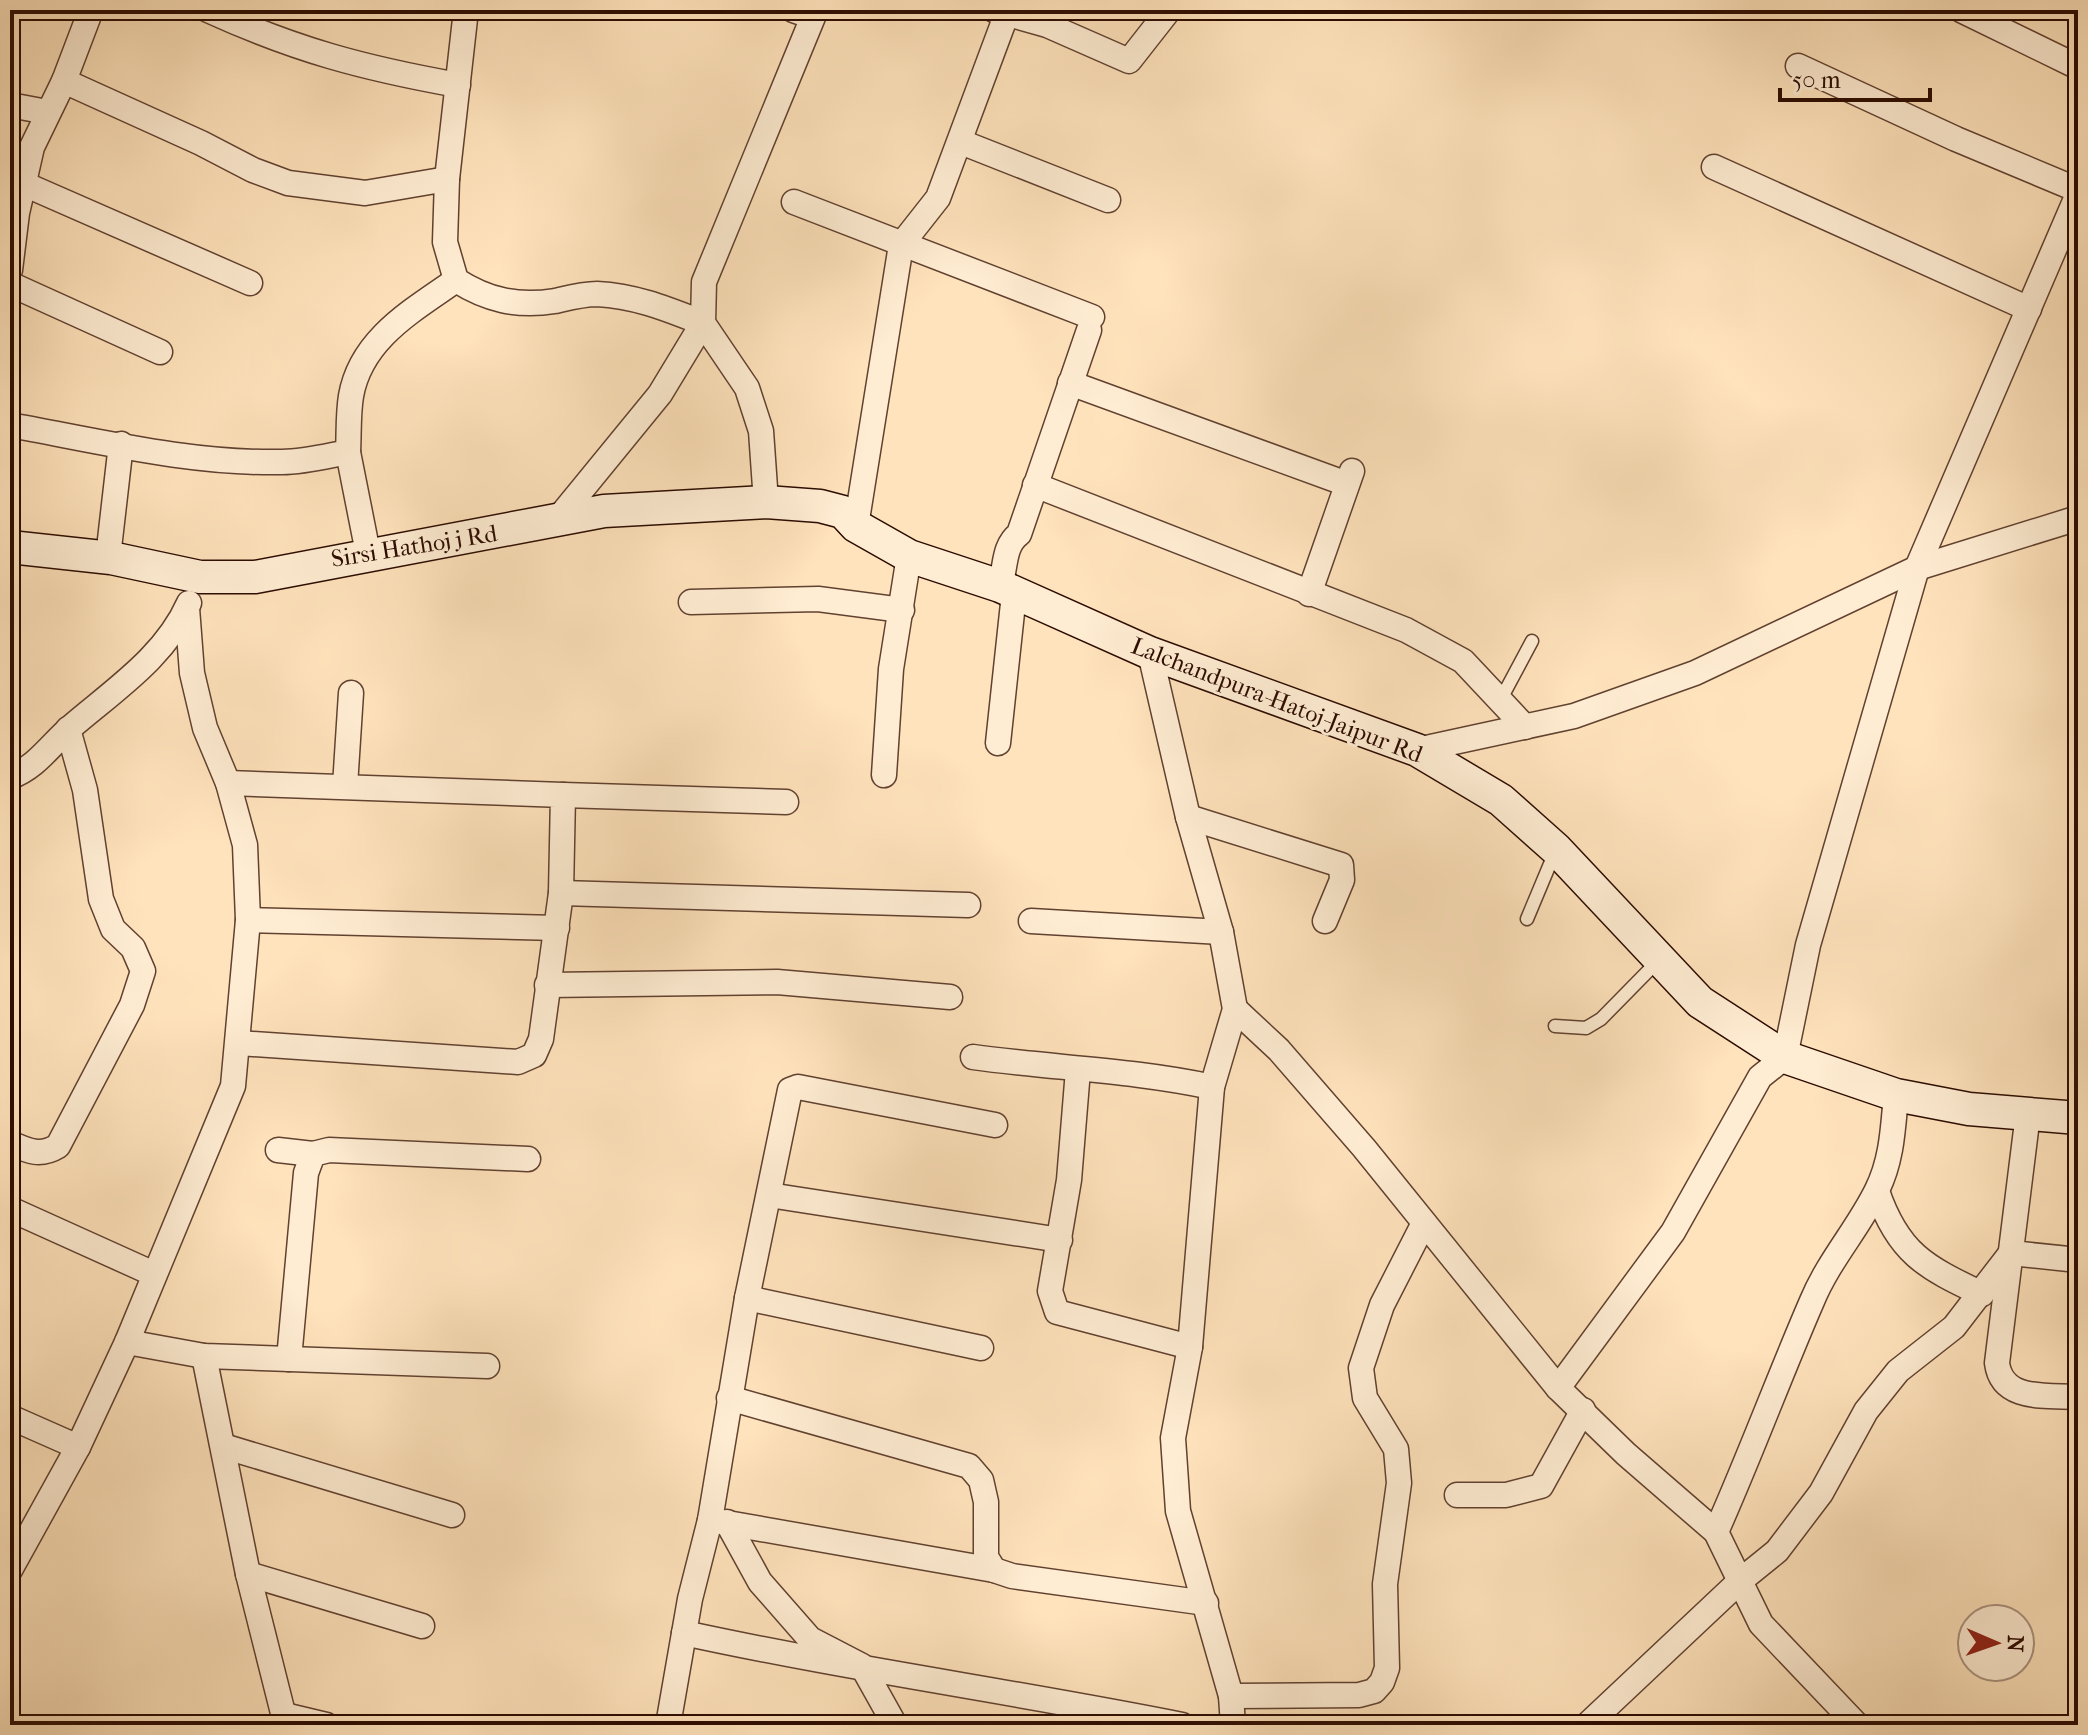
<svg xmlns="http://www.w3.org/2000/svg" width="2088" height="1735" viewBox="0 0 2088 1735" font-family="'IM FELL French Canon',serif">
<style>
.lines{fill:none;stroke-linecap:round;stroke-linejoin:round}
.lane-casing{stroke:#614130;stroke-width:15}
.street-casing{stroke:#614130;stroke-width:27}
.secondary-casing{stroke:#2c0b01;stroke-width:35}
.lane{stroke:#ffedd3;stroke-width:12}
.street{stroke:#ffedd3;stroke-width:24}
.secondary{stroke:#ffedd3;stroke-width:32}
.labels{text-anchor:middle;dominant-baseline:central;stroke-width:6;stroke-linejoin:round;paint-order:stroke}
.street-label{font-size:24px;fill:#2c0b01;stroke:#ffedd3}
</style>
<rect width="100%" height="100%" fill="#ffe3bc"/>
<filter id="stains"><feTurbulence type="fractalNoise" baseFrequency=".0025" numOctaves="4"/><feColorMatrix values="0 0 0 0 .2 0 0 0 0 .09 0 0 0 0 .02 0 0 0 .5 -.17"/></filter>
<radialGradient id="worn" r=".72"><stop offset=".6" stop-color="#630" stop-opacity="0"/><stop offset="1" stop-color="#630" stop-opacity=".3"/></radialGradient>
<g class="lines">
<!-- lane casing -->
<g class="lane-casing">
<g id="lane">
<polyline points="1501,699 1532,641"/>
<polyline points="1527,919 1555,852"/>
<polyline points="1555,1026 1586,1028 1601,1019 1658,961"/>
</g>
</g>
<!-- street casing -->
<g class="street-casing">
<g id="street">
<path d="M 208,10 C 296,50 363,68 458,85"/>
<polyline points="994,10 1047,25 1129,61 1169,10"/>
<polyline points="1961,10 2078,67"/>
<polyline points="1798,66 1956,139 2078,190"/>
<path d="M 64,81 L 201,143 L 253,170 L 288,183 L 365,193 L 447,179 L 445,242 L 456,280 C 487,300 517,307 555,301 C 568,298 583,294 597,294 C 636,296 667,309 703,323 L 660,394 L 557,520"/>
<polyline points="10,105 47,112"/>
<polyline points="961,142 1108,200"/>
<polyline points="1714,167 2029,309"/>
<polyline points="447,179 466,10"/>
<polyline points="24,184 250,283"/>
<polyline points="794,202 1092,317"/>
<polyline points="10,270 17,213 32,147 64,81 91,10"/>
<polyline points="10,284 160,352"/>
<polyline points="1070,383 1347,484"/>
<path d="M 10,425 C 99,441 191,464 282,462 C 304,462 327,456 348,452 C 349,434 348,414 351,396 C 361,339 412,311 456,280"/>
<polyline points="348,452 368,553"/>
<polyline points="1035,485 1406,630 1463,661 1525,727"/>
<polyline points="766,502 761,431 747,388 703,323 704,282 813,17 793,10"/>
<polyline points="856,526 901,245 938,198 1007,13"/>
<polyline points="108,557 121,444"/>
<path d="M 1000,586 C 1006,567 1003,546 1019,534 L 1089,330"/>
<polyline points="1309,594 1352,471"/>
<polyline points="691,602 818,599 902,610"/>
<polyline points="1150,653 1188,817 1221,932 1235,1009 1212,1087 1190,1347 1173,1438 1178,1511 1231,1696 1233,1725"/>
<polyline points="998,743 1014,594"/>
<polyline points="1417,750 1574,716 1695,673 1917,568 2078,518"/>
<polyline points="884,775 891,669 909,556"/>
<path d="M 10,777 C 37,767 50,745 71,727 C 114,690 165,657 189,603"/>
<polyline points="228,783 563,795 561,893 541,1039 534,1055 518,1062 239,1043"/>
<polyline points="345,786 351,693"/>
<polyline points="563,795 786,802"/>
<polyline points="1188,817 1341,865 1342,880 1325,921"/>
<polyline points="561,893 968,905"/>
<polyline points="248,920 557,928"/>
<polyline points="1031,921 1221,932"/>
<polyline points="547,985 777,982 950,997"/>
<polyline points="1235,1009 1279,1050 1364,1148 1558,1388 1626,1454 1716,1532 1761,1624 1857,1725"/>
<path d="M 973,1057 C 1052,1068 1134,1070 1212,1087"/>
<polyline points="1078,1070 1069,1180 1050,1291 1057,1312 1190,1347"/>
<path d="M 2028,1114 L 1997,1363 C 2002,1402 2047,1395 2078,1397"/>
<path d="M 10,1143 C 28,1151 40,1157 58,1146 L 132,1005 L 143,971 L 133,948 L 113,929 L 101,899 L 85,790 L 68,729"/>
<polyline points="278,1150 313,1154"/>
<path d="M 1877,1191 C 1898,1253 1925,1267 1982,1294"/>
<polyline points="769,1195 1060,1240"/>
<polyline points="10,1209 154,1274"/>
<polyline points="747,1298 981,1348"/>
<polyline points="127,1342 204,1356 487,1366"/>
<polyline points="204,1356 248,1574 286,1725"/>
<polyline points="289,1359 306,1173 313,1154 329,1150 528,1159"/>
<polyline points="1558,1388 1673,1232 1760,1077 1785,1057 1808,945 1917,568 2078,194"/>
<polyline points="729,1398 969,1466 981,1480 986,1502 986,1557 994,1570 1012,1576 1206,1603"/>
<polyline points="10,1417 78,1447"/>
<polyline points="223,1446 452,1515"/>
<polyline points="1457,1495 1506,1495 1541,1486 1583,1410"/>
<polyline points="710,1520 994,1570"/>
<polyline points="727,1522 760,1582 810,1639 862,1666 895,1725"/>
<path d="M 1716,1532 C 1750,1456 1779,1377 1812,1301 C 1829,1260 1858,1229 1877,1190 C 1892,1160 1893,1128 1896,1095"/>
<polyline points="10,1570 78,1447 127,1342 233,1086 248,920 245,845 228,783 205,728 192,673 187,608"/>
<polyline points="248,1574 422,1626"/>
<path d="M 684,1633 C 849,1669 1017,1692 1182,1725"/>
<polyline points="1231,1696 1359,1695 1374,1691 1382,1682 1387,1668 1385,1584 1399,1483 1396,1449 1365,1398 1361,1368 1382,1305 1424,1223"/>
<polyline points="284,1715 326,1725"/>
<polyline points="668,1725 690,1599 710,1520 747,1298 790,1090 798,1087 995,1125"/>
<polyline points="1587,1725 1740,1581 1777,1551 1821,1493 1866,1411 1898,1371 1954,1327 2011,1253 2078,1260"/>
</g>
</g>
<!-- secondary casing -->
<g class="secondary-casing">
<polyline id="secondary" points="10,547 111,558 200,577 255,577 604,511 766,502 820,506 843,512 856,526 909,556 1000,586 1150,653 1417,750 1501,800 1556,849 1700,1002 1785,1057 1896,1095 1969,1109 2078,1118"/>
</g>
<!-- lane -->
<use href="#lane" class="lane"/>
<!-- street -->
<use href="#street" class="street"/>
<!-- secondary -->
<use href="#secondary" class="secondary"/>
</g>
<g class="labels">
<!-- street labels -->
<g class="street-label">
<text transform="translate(414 546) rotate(-9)">Sirsi Hathoj j Rd</text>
<text transform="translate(1277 700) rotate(21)">Lalchandpura-Hatoj-Jaipur Rd</text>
</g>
</g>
<!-- margin -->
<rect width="2088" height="1735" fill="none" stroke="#ffe3bc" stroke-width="40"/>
<rect x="12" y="12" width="2064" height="1711" fill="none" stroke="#2c0b01" stroke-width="4"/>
<rect x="20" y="20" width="2048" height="1695" fill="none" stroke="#2c0b01" stroke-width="2"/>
<!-- north arrow -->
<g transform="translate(1996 1643) rotate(92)"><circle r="38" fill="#ffedd3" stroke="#ab937f" stroke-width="2"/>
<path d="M0-6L14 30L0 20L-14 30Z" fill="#8f2418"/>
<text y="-12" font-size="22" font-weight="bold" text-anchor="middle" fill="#2c0b01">N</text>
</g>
<!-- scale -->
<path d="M1780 88v12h150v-12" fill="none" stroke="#2c0b01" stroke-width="4"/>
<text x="1792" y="88" font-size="24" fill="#2c0b01" stroke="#ffedd3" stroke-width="6" paint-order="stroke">50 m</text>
<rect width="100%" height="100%" filter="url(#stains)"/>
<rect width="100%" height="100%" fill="url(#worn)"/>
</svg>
